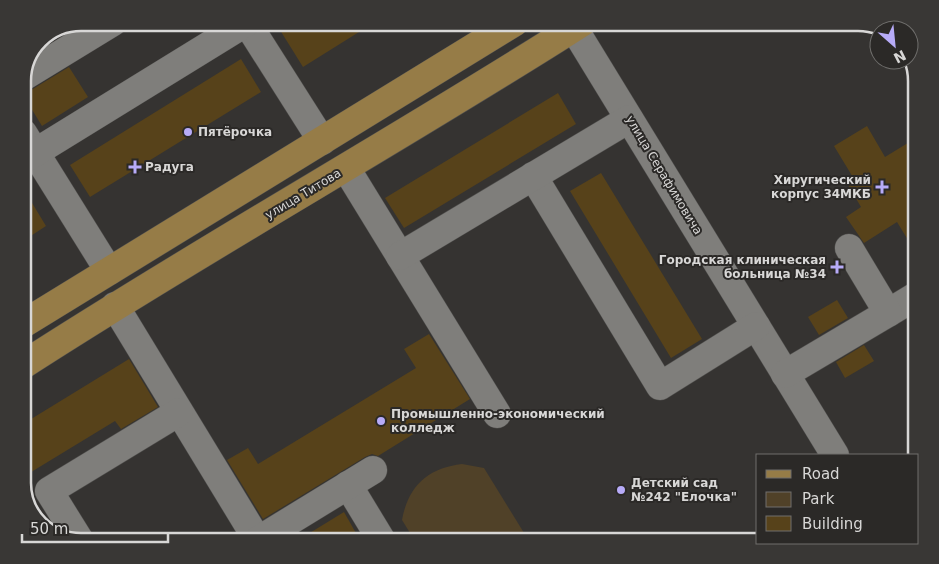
<svg xmlns="http://www.w3.org/2000/svg" width="939" height="564" viewBox="0 0 939 564" font-family="'DejaVu Sans',sans-serif">
<style>
.park{fill:#504128}
.building{fill:#57421a}
.lines{fill:none;stroke-linecap:round;stroke-linejoin:round}
.minor-casing{stroke:#51504e;stroke-width:29}
.major-casing{stroke:#51504e;stroke-width:29}
.minor{stroke:#7f7e7b;stroke-width:28}
.major{stroke:#967c47;stroke-width:28}
.poi-dot{fill:#b7abf8;stroke:#2b2927;stroke-width:2}
.labels{text-anchor:middle;dominant-baseline:central;stroke-width:4;stroke-linejoin:round;paint-order:stroke}
.poi-label{font-size:12px;font-weight:bold;fill:#d8d7d6;stroke:#2b2927;text-anchor:start}
.street-label{font-size:12px;fill:#d8d7d6;stroke:#2b2927}
.rim{fill:none;stroke:#d8d7d6;stroke-width:2.5}
</style>
<rect width="100%" height="100%" fill="#353331"/>
<!-- park -->
<path class="park" d="M 462,464 L 484,468 L 529,541 L 415,541 L 402,520 C 408,486 428,468 462,464 Z"/>
<!-- building -->
<g class="building">
<polygon points="275,22 375,22 303,67"/>
<polygon points="241,59 261,92 90,197 70,165"/>
<polygon points="69,67 88,97 42,126 23,95"/>
<polygon points="558,93 576,124 404,228 385,198"/>
<polygon points="867,126 885,157 916,138 916,253 897,222 864,243 846,217 861,207 847,183 854,179 834,146"/>
<polygon points="601,173 702,339 671,358 570,191"/>
<polygon points="23,188 46,226 23,241"/>
<polygon points="837,300 848,318 819,335 808,317"/>
<polygon points="429,334 470,399 378,456 372,454 365,457 263,519 227,460 248,448 258,464 416,368 404,349"/>
<polygon points="864,345 874,361 845,378 836,362"/>
<polygon points="129,359 158,407 121,429 115,421 23,477 23,424"/>
<polygon points="344,512 361,542 295,542"/>
</g>
<g class="lines">
<!-- minor casing -->
<g class="minor-casing">
<g id="minor">
<polyline points="570,22 835,455"/>
<polyline points="247,23 322,141"/>
<polyline points="23,77 113,22"/>
<polyline points="23,133 109,271"/>
<polyline points="23,160 247,22"/>
<polyline points="346,168 497,414"/>
<polyline points="533,176 660,386 756,326"/>
<polyline points="400,256 629,119"/>
<polyline points="115,306 258,541"/>
<polyline points="888,313 916,296"/>
<polyline points="785,374 888,313 849,248"/>
<polyline points="348,485 382,541"/>
<polyline points="80,541 49,491 179,412"/>
<polyline points="257,541 373,470"/>
</g>
</g>
<!-- major casing -->
<g class="major-casing">
<g id="major">
<polyline points="23,324 515,22"/>
<path d="M 23,365 C 207,246 398,140 583,22"/>
</g>
</g>
<!-- minor -->
<use href="#minor" class="minor"/>
<!-- major -->
<use href="#major" class="major"/>
</g>
<!-- markers -->
<g class="poi-dot">
<circle cx="188" cy="132" r="5"/>
<path d="M132.5 159.5h5v5h5v5h-5v5h-5v-5h-5v-5h5z"/>
<path d="M879.5 179.5h5v5h5v5h-5v5h-5v-5h-5v-5h5z"/>
<path d="M834.5 259.5h5v5h5v5h-5v5h-5v-5h-5v-5h5z"/>
<circle cx="381" cy="421" r="5"/>
<circle cx="621" cy="490" r="5"/>
</g>
<g class="labels">
<!-- poi labels -->
<g class="poi-label">
<text x="198" y="132">Пятёрочка</text>
<text x="145" y="167">Радуга</text>
<text x="871" y="180" text-anchor="end">Хиругический<tspan x="871" dy="14">корпус 34МКБ</tspan></text>
<text x="826" y="260" text-anchor="end">Городская клиническая<tspan x="826" dy="14">больница №34</tspan></text>
<text x="391" y="414">Промышленно-экономический<tspan x="391" dy="14">колледж</tspan></text>
<text x="631" y="483">Детский сад<tspan x="631" dy="14">№242 "Елочка"</tspan></text>
</g>
<!-- street labels -->
<g class="street-label">
<text transform="translate(664 175) rotate(59)">улица Серафимовича</text>
<text transform="translate(303 194) rotate(-31)">улица Титова</text>
</g>
</g>
<!-- crop -->
<path d="M0 0H939V564H0ZM81 31H858A50 50 0 0 1 908 81V483A50 50 0 0 1 858 533H81A50 50 0 0 1 31 483V81A50 50 0 0 1 81 31Z" fill="#393735" fill-rule="evenodd"/>
<path class="rim" d="M81 31H858A50 50 0 0 1 908 81V483A50 50 0 0 1 858 533H81A50 50 0 0 1 31 483V81A50 50 0 0 1 81 31Z"/>
<!-- legend -->
<rect x="756" y="454" width="162" height="90" fill="#2b2927" stroke="#706f6d"/>
<rect x="766" y="470" width="25" height="8" fill="#967c47" stroke="#706f6d"/>
<text x="802" y="479" font-size="15" fill="#d8d7d6">Road</text>
<rect x="766" y="492" width="25" height="15" fill="#504128" stroke="#706f6d"/>
<text x="802" y="504" font-size="15" fill="#d8d7d6">Park</text>
<rect x="766" y="516" width="25" height="15" fill="#57421a" stroke="#706f6d"/>
<text x="802" y="529" font-size="15" fill="#d8d7d6">Building</text>
<!-- north arrow -->
<g transform="translate(894 45) rotate(153)"><circle r="24" fill="#2b2927" stroke="#706f6d"/>
<path d="M0-4L9 19L0 12L-9 19Z" fill="#b7abf8"/>
<text y="-8" font-size="14" font-weight="bold" text-anchor="middle" fill="#d8d7d6">N</text>
</g>
<!-- scale -->
<path d="M22 534v8h146v-8" fill="none" stroke="#d8d7d6" stroke-width="2.5"/>
<text x="30" y="534" font-size="15" fill="#d8d7d6" stroke="#2b2927" stroke-width="4" paint-order="stroke">50 m</text>
</svg>
